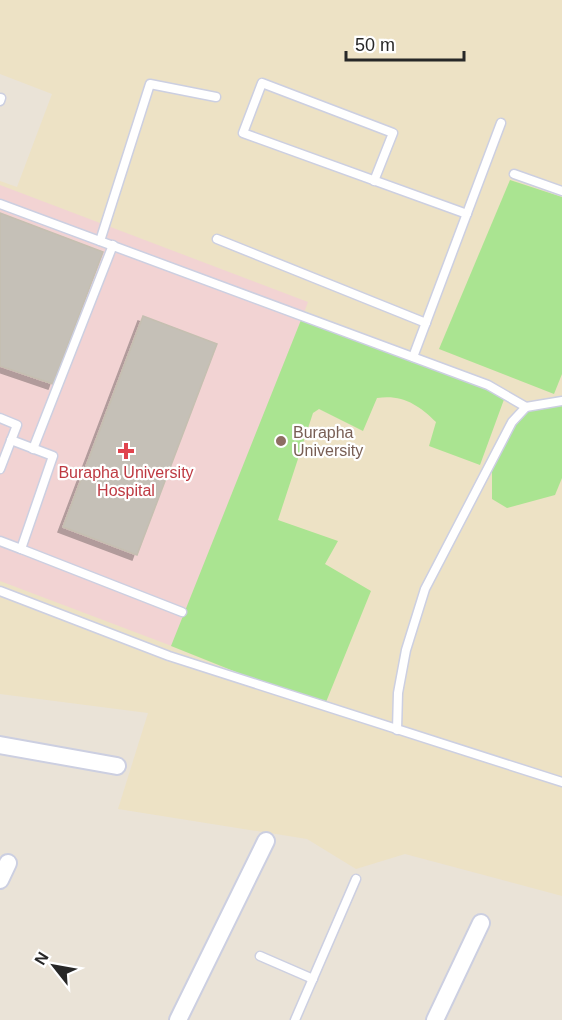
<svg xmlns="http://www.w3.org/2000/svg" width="562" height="1020" viewBox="0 0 562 1020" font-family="Arial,sans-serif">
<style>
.education{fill:#ede2c5}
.medical{fill:#f2d3d3}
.green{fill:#aae491}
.building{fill:#c5c0b7;stroke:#c5bfb1;stroke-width:1.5;filter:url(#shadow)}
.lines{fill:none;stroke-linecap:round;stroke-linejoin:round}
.service-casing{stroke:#cccfe1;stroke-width:11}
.minor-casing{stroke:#cccfe1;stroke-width:20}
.service{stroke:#fff;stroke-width:8}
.minor{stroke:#fff;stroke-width:16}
.education-dot{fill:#8d6e63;stroke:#fff;stroke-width:2}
.health-dot{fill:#e0444e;stroke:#fff;stroke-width:2}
.labels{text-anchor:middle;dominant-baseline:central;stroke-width:4.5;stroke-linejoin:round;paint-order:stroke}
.education-label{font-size:16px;fill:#785e54;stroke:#fff;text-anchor:start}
.health-label{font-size:16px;fill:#be3a42;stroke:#fff}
</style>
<defs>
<filter id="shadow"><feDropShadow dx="-5" dy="5" stdDeviation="0" flood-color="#0004"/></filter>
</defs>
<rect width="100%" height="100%" fill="#eae3d7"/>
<!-- education -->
<polygon class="education" points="0,0 562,0 562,896 405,854 356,869 307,839 118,809 148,713 0,694 0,181 17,187 52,94 0,74"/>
<!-- medical -->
<polygon class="medical" points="0,185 308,302 177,648 0,581"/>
<!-- green -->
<g class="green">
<polygon points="510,180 562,197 562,374 554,394 439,349"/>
<path d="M 301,320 L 506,394 L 480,465 L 429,446 L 436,422 C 419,405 402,394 377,398 L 363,431 L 319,409 L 313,413 L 278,520 L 338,541 L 325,564 L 371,591 L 324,707 L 171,646 Z"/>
<polygon points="562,401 562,478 555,495 507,508 492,499 492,456 512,422 536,405"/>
</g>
<!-- building -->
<g class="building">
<polygon points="0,213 103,252 53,384 0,366"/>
<polygon points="143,316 217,344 137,555 63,527"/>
</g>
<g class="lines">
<!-- service casing -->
<g class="service-casing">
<g id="service">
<polyline points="0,101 1,98"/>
<polyline points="514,174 562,191"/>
<polyline points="374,181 393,133 262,83 243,133 467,214"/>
<polyline points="0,204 488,385 526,407"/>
<polyline points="217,239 426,323"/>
<polyline points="100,241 150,84 216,97"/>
<polyline points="413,357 501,123"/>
<polyline points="0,418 17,425 0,469"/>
<polyline points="11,440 53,456 21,549 182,612"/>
<polyline points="33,449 113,245"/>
<polyline points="0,541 21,549"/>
<polyline points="0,591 169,656 562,782"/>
<polyline points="397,730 398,693 406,650 425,589 512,422 526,407 562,401"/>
<polyline points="260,956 313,979"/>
<polyline points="295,1020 356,879"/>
</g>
</g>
<!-- minor casing -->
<g class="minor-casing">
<g id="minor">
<polyline points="0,745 117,766"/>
<polyline points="0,880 8,863"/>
<polyline points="178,1020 266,841"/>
<polyline points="435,1020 481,923"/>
</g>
</g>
<!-- service -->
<use href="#service" class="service"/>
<!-- minor -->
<use href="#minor" class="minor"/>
</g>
<!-- markers -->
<circle class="education-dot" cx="281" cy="441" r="6"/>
<path class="health-dot" d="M123 442h6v6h6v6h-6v6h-6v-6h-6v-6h6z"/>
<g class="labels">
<!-- education labels -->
<g class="education-label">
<text x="293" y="432">Burapha<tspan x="293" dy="18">University</tspan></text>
</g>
<!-- health labels -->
<g class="health-label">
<text x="126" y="472">Burapha University<tspan x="126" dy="18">Hospital</tspan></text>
</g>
</g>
<!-- north arrow -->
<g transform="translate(54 966) rotate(301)" stroke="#ffffff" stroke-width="4.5" paint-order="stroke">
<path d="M0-4.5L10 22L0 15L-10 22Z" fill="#272727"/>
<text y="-9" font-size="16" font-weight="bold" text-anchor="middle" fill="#272727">N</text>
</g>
<!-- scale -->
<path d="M346 51v9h118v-9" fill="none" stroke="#272727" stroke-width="3"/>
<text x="355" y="51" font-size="18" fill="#272727" stroke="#ffffff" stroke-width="4.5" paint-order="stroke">50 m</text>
</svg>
